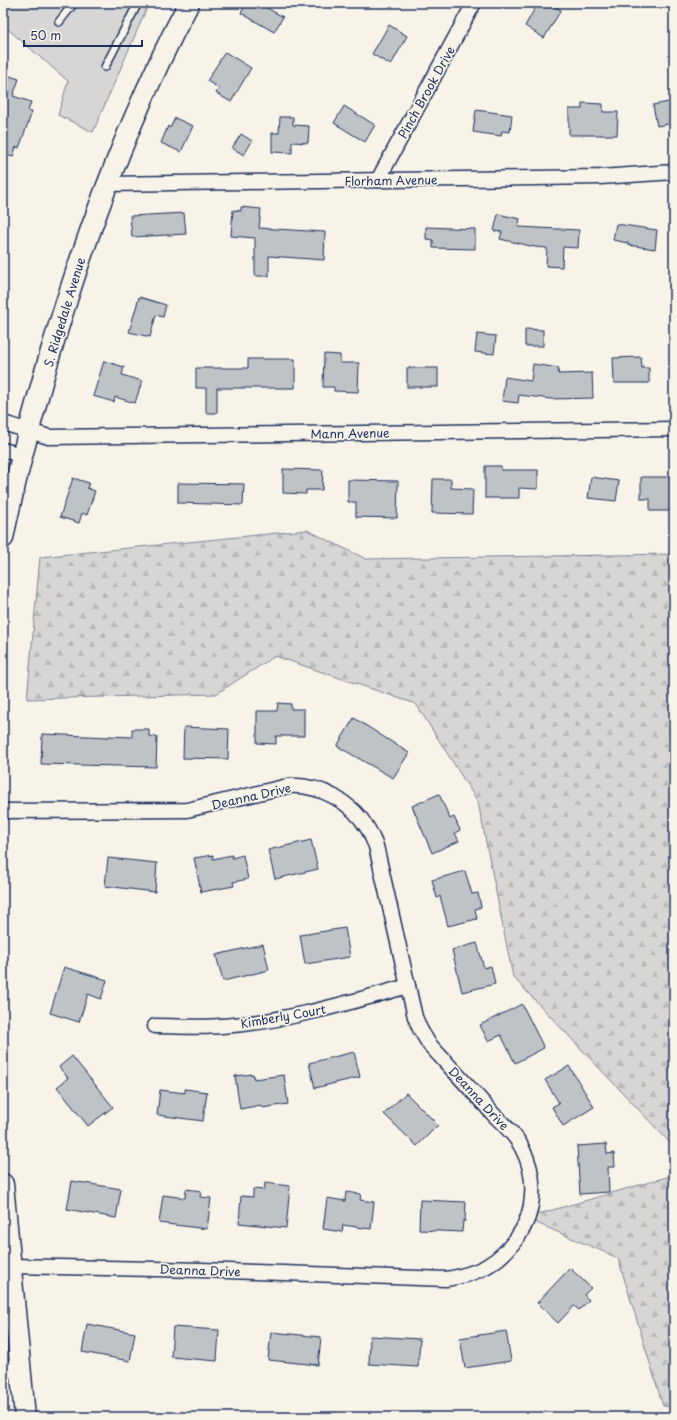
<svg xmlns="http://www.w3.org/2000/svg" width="677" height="1420" viewBox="0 0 677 1420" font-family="'Playpen Sans',sans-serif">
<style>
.grass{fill:#d7d6d4;stroke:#798299}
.forest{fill:url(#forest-firs);stroke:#798299}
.building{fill:#c0c3c5;stroke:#1b2f5e}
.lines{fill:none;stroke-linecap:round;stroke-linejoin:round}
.lane-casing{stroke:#1b2f5e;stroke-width:10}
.street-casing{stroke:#1b2f5e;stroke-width:17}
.secondary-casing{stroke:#1b2f5e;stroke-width:23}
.lane{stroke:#f7f3e8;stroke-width:7}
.street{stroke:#f7f3e8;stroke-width:14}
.secondary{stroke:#f7f3e8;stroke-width:20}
.labels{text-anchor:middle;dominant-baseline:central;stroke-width:3.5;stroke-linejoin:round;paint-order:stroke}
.street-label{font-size:12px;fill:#1b2f5e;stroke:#f7f3e8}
</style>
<defs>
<pattern id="forest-firs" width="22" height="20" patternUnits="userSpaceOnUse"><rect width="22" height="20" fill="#d7d6d4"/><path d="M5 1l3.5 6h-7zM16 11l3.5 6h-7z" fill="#b8b8b8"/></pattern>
</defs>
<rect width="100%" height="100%" fill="#f7f3e8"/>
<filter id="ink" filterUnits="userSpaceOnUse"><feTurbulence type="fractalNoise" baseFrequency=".025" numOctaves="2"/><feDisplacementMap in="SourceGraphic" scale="8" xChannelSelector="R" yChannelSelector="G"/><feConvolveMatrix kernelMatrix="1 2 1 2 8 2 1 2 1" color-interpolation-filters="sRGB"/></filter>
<g filter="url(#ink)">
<!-- grass -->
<polygon class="grass" points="3,3 149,3 93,132 58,115 68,81 3,25"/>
<!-- forest -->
<g class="forest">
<polygon points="307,530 366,559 674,554 674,1147 513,977 478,802 416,704 275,656 216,694 27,699 40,557"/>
<polygon points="674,1175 674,1407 663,1406 618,1258 525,1218"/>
</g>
<!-- building -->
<g class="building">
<polygon points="246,3 270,3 267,8 283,17 274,32 241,13"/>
<polygon points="538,3 549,3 561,10 544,38 525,26"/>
<polygon points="389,25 407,36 391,65 372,54"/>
<polygon points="225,52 251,68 231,102 216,93 219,88 207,81"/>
<polygon points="3,74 19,79 13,96 31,102 28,111 32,112 19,148 16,147 13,157 3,154"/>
<polygon points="674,101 674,123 657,126 653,105"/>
<polygon points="582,103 603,104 603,112 618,112 617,135 569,135 569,109 582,109"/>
<polygon points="344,106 375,125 365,142 334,123"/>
<polygon points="476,110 512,115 510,132 502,131 501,136 473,132"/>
<polygon points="280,117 293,117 293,125 309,126 308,143 292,142 292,153 272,152 272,133 279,133"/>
<polygon points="175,118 193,126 181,152 161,143 168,126 170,128"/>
<polygon points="241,134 252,141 244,155 232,148"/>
<polygon points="241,207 261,209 259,228 325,232 324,260 269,256 269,276 255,276 255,238 231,236 233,210 241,211"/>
<polygon points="184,213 186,234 132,237 130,216"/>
<polygon points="498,214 520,219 518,227 579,230 578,248 563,247 562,267 546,266 547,248 535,247 500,239 502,232 494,231"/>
<polygon points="616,224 657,230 655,249 628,245 628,243 613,240"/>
<polygon points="426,227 475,229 475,249 433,248 433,240 426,239"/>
<polygon points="139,297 166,305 163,317 156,315 150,337 129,332"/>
<polygon points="525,329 543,330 543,346 525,346"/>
<polygon points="477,334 496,336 494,354 475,352"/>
<polygon points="324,354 340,355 340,363 359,363 358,392 334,391 334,387 323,387"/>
<polygon points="641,357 642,368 649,368 649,383 614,383 613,358"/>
<polygon points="248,359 295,359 295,388 217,388 217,413 206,413 206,388 196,388 196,368 248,368"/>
<polygon points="104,361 124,367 122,375 142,381 135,403 115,397 114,402 93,396"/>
<polygon points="533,364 559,368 558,374 592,373 593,398 551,399 519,395 518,403 502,401 505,377 531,381"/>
<rect x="407" y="368" width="31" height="19"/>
<polygon points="485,466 501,466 501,470 538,470 538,489 519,488 519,498 485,498"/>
<polygon points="283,469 323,470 322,490 306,490 306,494 283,493"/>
<polygon points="591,477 619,481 616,501 588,498"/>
<polygon points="641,477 674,477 674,511 650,511 650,499 641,499"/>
<polygon points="73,478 89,483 87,488 95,491 87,515 82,513 79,523 60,517"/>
<polygon points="433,479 451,479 451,488 473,489 472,514 432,513"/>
<polygon points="348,480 398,481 397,518 356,517 356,502 348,502"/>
<polygon points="178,483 244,484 243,505 178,503"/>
<polygon points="278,703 291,704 291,709 304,709 304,736 276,736 276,744 257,743 257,711 277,711"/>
<polygon points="354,718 409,753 393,778 337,746"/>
<polygon points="184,727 229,729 228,759 183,758"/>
<polygon points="132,729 149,729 149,736 157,737 156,767 41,764 42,734 109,737 109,736 132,737"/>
<polygon points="439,794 450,819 454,817 460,830 455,833 459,841 432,853 412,806"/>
<polygon points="311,840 318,869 275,879 268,850"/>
<polygon points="213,855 213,859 232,855 232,858 243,855 248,879 233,882 234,886 201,892 194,858"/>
<polygon points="108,858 157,863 155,892 105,886"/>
<polygon points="465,871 472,894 478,893 481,907 475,909 477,919 448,926 440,896 437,898 432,880"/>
<polygon points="345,928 350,957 305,964 300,935"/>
<polygon points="477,943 484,968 491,966 495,984 462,992 452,950"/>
<polygon points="263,944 269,970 223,981 216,955"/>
<polygon points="64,967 107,980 101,999 88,994 79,1022 50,1013"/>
<polygon points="522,1004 544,1048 515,1063 501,1035 488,1041 480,1025"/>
<polygon points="354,1052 360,1077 315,1088 309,1063"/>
<polygon points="72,1056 113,1107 88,1126 57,1087 68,1078 59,1067"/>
<polygon points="569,1066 594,1107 563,1126 552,1107 559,1103 545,1080"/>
<polygon points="253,1074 254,1079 284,1075 288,1104 262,1108 261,1105 240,1109 235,1076"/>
<polygon points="185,1089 207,1092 203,1121 157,1115 160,1090 185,1093"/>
<polygon points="406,1093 438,1125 417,1146 384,1114"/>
<polygon points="606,1144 607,1154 614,1153 615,1167 608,1167 609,1192 580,1194 577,1146"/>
<polygon points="72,1181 121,1189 116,1218 67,1209"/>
<polygon points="265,1183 290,1186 286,1228 239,1223 241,1196 253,1197 253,1189 264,1190"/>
<polygon points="186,1189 201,1191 200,1197 211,1198 207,1229 159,1223 163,1195 185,1198"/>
<polygon points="346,1192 361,1194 360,1200 374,1202 371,1229 343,1225 342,1232 323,1229 327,1198 345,1201"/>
<polygon points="420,1200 466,1202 465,1221 463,1221 462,1232 419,1230"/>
<polygon points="570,1268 591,1288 584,1295 589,1300 579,1310 574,1306 558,1323 537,1303"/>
<polygon points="87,1324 135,1333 130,1361 82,1352"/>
<polygon points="173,1327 219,1330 217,1361 171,1357"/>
<polygon points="506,1331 511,1361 465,1368 460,1338"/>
<polygon points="271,1332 321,1337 318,1365 268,1360"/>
<polygon points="370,1336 420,1339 418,1367 369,1364"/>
</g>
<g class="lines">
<!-- lane casing -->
<g class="lane-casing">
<g id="lane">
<polyline points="59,22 74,3"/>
<polyline points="105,67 138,3"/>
</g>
</g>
<!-- street casing -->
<g class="street-casing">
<g id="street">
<polyline points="378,180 474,3"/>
<polyline points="107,184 600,177 674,172"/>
<polyline points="3,423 49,437 674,429"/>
<polyline points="3,450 21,455"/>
<path d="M 3,811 L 187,810 L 288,786 C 320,784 352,802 368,829 C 371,834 373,840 376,846 L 415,1017 L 420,1029 L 429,1044 C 450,1067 472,1090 493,1114 C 503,1124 516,1135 522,1148 C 537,1176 536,1212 517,1238 C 498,1264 478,1274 446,1279 L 202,1270 L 11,1266"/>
<path d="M 155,1026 C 177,1026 200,1028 222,1026 C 285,1022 347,1003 408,986"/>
<polyline points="3,1371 21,1370"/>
</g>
</g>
<!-- secondary casing -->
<g class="secondary-casing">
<g id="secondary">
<path d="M 3,538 C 16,474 33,413 51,351 C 87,231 130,114 189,3"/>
<polyline points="3,1184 25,1417"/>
</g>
</g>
<!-- lane -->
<use href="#lane" class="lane"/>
<!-- street -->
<use href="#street" class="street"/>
<!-- secondary -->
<use href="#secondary" class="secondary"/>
</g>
</g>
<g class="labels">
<!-- street labels -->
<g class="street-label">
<text transform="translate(426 92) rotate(-61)">Pinch Brook Drive</text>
<text transform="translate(391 180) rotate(-1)">Florham Avenue</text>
<text transform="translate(64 312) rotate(-73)">S. Ridgedale Avenue</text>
<text transform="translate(350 433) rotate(-1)">Mann Avenue</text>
<text transform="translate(251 796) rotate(-13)">Deanna Drive</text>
<text transform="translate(283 1016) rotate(-10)">Kimberly Court</text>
<text transform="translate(479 1098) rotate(47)">Deanna Drive</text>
<text transform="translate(200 1270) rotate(2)">Deanna Drive</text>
</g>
</g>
<!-- margin -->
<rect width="677" height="1420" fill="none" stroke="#f7f3e8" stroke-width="16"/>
<rect x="8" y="8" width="661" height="1404" fill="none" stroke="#1b2f5e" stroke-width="1.5" filter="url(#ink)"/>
<!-- scale -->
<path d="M24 40v6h118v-6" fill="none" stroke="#1b2f5e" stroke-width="2"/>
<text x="30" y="40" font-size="12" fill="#1b2f5e" stroke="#f7f3e8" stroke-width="3" paint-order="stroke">50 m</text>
</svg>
